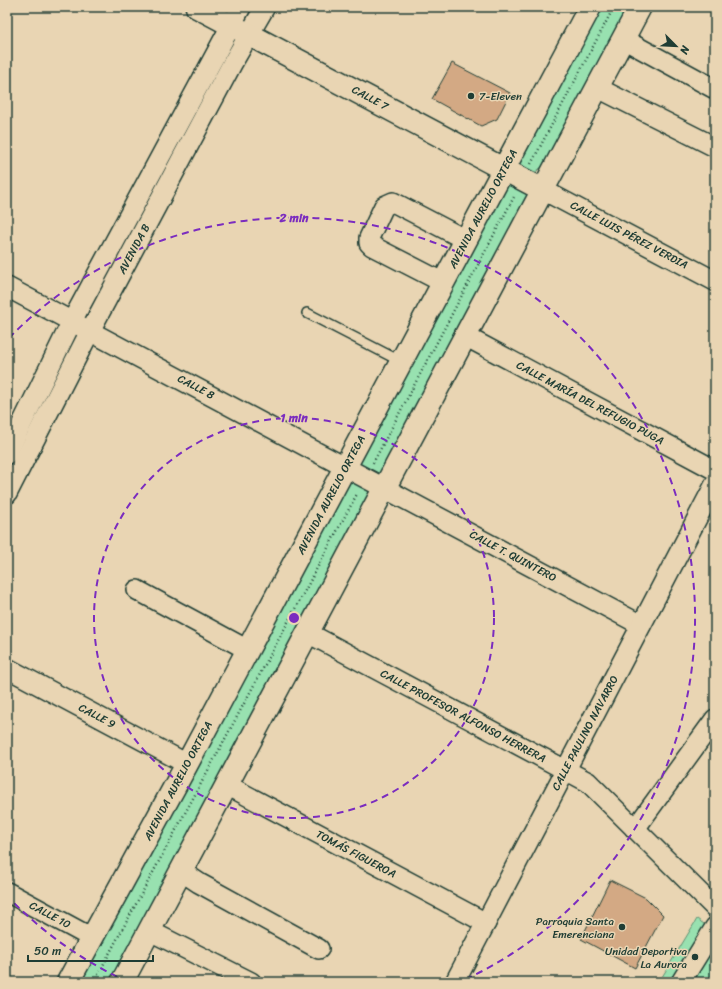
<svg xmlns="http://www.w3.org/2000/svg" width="722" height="989" viewBox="0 0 722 989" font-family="Sriracha,sans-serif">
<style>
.green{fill:#98e1b0;stroke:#5c8f72}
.building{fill:#d3a984;stroke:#1f3d34}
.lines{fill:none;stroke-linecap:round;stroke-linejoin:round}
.lane-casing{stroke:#1f3d34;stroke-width:12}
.street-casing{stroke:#1f3d34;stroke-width:22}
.secondary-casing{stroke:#1f3d34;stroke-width:25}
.path{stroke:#1f3d34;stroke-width:2.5;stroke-dasharray:1 3;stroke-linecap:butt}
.lane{stroke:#e9d5b3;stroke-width:9}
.street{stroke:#e9d5b3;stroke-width:19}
.secondary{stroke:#e9d5b3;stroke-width:22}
.ring{fill:none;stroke:#7b2cbf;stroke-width:2;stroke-dasharray:7 5}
.poi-dot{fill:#1f3d34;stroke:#e9d5b3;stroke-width:1.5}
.labels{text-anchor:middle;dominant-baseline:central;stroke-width:3;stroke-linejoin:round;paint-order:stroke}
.poi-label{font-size:11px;fill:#1f3d34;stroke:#e9d5b3;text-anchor:end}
.street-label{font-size:11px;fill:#1f3d34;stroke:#e9d5b3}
.centre{fill:#7b2cbf;stroke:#e9d5b3;stroke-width:2}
.ring-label{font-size:12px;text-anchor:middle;font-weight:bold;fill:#7b2cbf;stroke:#e9d5b3;stroke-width:3;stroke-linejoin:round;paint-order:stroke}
</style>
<rect width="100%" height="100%" fill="#e9d5b3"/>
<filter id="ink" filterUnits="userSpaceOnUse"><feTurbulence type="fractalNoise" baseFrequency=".025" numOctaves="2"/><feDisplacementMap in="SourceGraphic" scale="8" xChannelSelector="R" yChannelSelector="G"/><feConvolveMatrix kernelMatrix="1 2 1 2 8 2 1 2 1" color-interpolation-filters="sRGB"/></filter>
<g filter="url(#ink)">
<!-- green -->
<g class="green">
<polygon points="592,7 627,7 543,166 533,174 513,165"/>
<polygon points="504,171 523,176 532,199 117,982 71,982"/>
<polygon points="697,919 715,932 715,982 659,982"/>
</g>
<!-- building -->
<g class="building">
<polygon points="452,63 510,93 497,119 481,126 432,99"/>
<polygon points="610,880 646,898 663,915 635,968 581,939"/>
</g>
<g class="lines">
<!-- lane casing -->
<g class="lane-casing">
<polyline id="lane" points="307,313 402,362"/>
</g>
<!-- street casing -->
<g class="street-casing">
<g id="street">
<polyline points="623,39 715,89"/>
<polyline points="598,88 715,147"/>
<polyline points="543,190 715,281"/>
<polyline points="444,283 372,246 369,243 369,238 384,206 393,202 466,240"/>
<polyline points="7,287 641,625"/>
<polyline points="465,336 715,470"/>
<polyline points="7,454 72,321 241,7"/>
<polyline points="7,494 90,331 232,64 265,7"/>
<polyline points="137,590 248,650"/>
<polyline points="308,633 588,782 715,908"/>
<polyline points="7,668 187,764"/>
<polyline points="227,785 486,923"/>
<polyline points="635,829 715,719"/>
<polyline points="181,871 199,883 319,949"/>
<polyline points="7,892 92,938"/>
<polyline points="150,931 251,982"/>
<polyline points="455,982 715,484"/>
<polyline points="681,982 715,927"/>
</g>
</g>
<!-- secondary casing -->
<g class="secondary-casing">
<g id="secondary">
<polyline points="197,7 543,190"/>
<polyline points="68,982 187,764 590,7"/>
<polyline points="122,982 640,7"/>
</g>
</g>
<!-- path -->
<g class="path">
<polyline points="531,164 614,7"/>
<polyline points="373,463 514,197"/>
<polyline points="94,982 357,494"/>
</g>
<!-- lane -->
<use href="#lane" class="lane"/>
<!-- street -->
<use href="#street" class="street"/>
<!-- secondary -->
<use href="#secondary" class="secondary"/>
</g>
</g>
<!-- distance rings -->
<g class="ring">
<circle cx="294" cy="618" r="200"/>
<path d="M128 982A400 400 0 0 1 9 898M9 338A400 400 0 1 1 460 982"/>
</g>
<!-- markers -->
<g class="poi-dot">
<circle cx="471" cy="96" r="4"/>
<circle cx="622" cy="927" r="4"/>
<circle cx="695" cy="957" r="4"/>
</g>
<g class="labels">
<!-- poi labels -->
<g class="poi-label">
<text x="479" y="96" text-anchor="start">7-Eleven</text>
<text x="614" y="921">Parroquia Santa<tspan x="614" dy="13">Emerenciana</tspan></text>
<text x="687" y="951">Unidad Deportiva<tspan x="687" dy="13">La Aurora</tspan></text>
</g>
<!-- street labels -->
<g class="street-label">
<text transform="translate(370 98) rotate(28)">CALLE 7</text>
<text transform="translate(483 209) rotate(-62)">AVENIDA AURELIO ORTEGA</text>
<text transform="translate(629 235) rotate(28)">CALLE LUIS PÉREZ VERDIA</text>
<text transform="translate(134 249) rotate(-62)">AVENIDA B</text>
<text transform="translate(196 387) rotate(28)">CALLE 8</text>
<text transform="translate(590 403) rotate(28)">CALLE MARÍA DEL REFUGIO PUGA</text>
<text transform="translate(331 495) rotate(-62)">AVENIDA AURELIO ORTEGA</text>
<text transform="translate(513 556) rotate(28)">CALLE T. QUINTERO</text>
<text transform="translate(97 716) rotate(28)">CALLE 9</text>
<text transform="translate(463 716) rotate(28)">CALLE PROFESOR ALFONSO HERRERA</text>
<text transform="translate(585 733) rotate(-62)">CALLE PAULINO NAVARRO</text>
<text transform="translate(178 781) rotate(-62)">AVENIDA AURELIO ORTEGA</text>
<text transform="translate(356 854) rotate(28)">TOMÁS FIGUEROA</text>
<text transform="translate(50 915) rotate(28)">CALLE 10</text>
</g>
</g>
<circle cx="294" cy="618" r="6" class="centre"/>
<g class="ring-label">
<text x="294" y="222">2 min</text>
<text x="294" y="422">1 min</text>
</g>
<!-- margin -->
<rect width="722" height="989" fill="none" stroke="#e9d5b3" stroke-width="24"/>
<rect x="12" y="12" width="698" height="965" fill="none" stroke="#1f3d34" stroke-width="1.5" filter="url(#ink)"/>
<!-- north arrow -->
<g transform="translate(676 46) rotate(114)" stroke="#e9d5b3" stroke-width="3" paint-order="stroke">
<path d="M0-3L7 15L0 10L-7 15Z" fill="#1f3d34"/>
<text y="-6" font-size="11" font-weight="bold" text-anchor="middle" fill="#1f3d34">N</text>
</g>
<!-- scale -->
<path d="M28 955v6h125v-6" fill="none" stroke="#1f3d34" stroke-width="2"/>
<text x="34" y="955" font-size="12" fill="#1f3d34" stroke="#e9d5b3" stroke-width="3" paint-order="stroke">50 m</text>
</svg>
